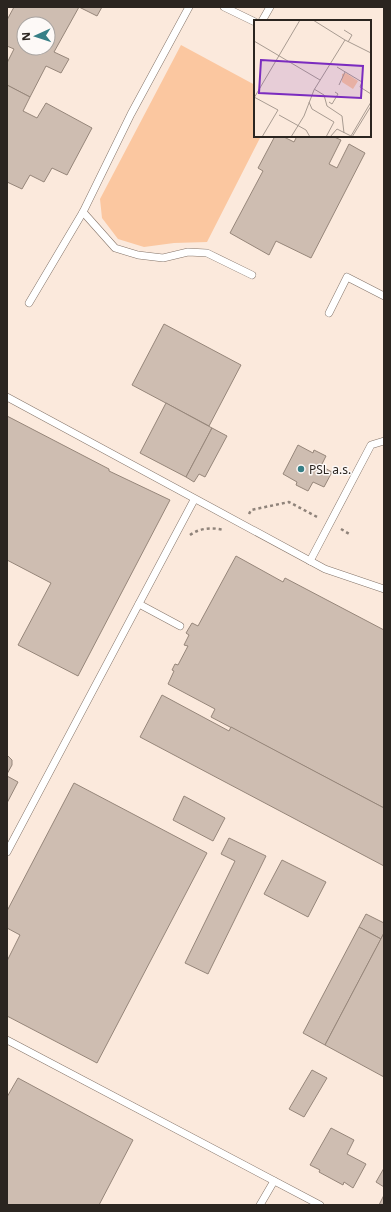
<svg xmlns="http://www.w3.org/2000/svg" width="391" height="1212" viewBox="0 0 391 1212" font-family="'Noto Sans',sans-serif">
<style>
.green{fill:#fbc7a0}
.building{fill:#cebdb1;stroke:#96867a;fill-rule:evenodd}
.lines{fill:none;stroke-linecap:round;stroke-linejoin:round}
.service-casing{stroke:#847469;stroke-width:8}
.path{stroke:#8f837a;stroke-width:2.5;stroke-dasharray:3 3;stroke-linecap:butt}
.service{stroke:#fff;stroke-width:7}
.poi-dot{fill:#377f86;stroke:#fdf9f7;stroke-width:1.5}
.labels{text-anchor:middle;dominant-baseline:central;stroke-width:3;stroke-linejoin:round;paint-order:stroke}
.poi-label{font-size:12px;fill:#2b2520;stroke:#fdf9f7;text-anchor:start}
.inset-road{fill:none;stroke:#a89b91;stroke-width:1}
.view{fill:#7b2cbf;fill-opacity:0.15;stroke:#7b2cbf;stroke-width:2}
.inset-edge{fill:none;stroke:#2b2520;stroke-width:2}
</style>
<rect width="100%" height="100%" fill="#fbe9dc"/>
<!-- green -->
<polygon class="green" points="181,45 255,85 255,136 261,136 207,242 174,243 144,247 118,239 102,218 100,199"/>
<!-- building -->
<g class="building">
<path d="M 14,7 L 79,7 L 54,52 L 69,59 L 61,73 L 46,66 L 30,97 L 7,85 L 7,63 L 14,49 L 7,46 L 7,20 ZM 24,24 L 48,24 L 48,48 L 24,48 Z"/>
<polygon points="79,7 102,7 97,16"/>
<polygon points="7,85 30,97 23,111 37,118 46,103 92,128 67,175 52,168 44,182 30,175 22,189 7,182"/>
<polygon points="275,136 282,136 294,142 297,136 332,136 341,140 329,164 337,168 349,144 365,153 311,258 276,241 269,255 230,233 263,171 258,168"/>
<polygon points="164,324 241,365 209,426 132,385"/>
<polygon points="166,403 212,428 186,477 140,453"/>
<polygon points="7,416 109,469 109,471 170,500 78,676 18,645 51,583 7,560"/>
<polygon points="212,428 227,436 205,477 199,474 194,482 186,477"/>
<polygon points="298,445 313,453 314,450 326,456 321,466 332,472 324,487 313,482 308,491 296,485 297,482 283,474"/>
<polygon points="236,556 283,582 285,578 384,630 384,808 211,717 215,709 168,684 174,671 172,670 175,664 178,665 188,646 184,645 189,635 186,633 192,623 198,626"/>
<polygon points="162,695 229,731 231,727 384,808 384,866 140,737"/>
<polygon points="7,755 12,760 12,765 7,774"/>
<polygon points="7,776 18,782 7,803"/>
<polygon points="74,783 207,853 97,1063 7,1016 7,961 20,935 7,928 7,911"/>
<polygon points="184,796 225,818 213,841 173,820"/>
<polygon points="229,838 266,856 208,974 185,963 235,861 221,854"/>
<polygon points="282,860 326,882 308,917 264,894"/>
<polygon points="366,914 384,923 384,933 381,939 359,927"/>
<polygon points="359,927 381,939 325,1045 303,1033"/>
<polygon points="384,933 384,1077 325,1045"/>
<polygon points="312,1070 327,1078 304,1117 289,1109"/>
<polygon points="18,1078 133,1140 99,1205 7,1205 7,1097"/>
<polygon points="331,1128 354,1140 347,1154 366,1164 353,1188 344,1182 343,1185 319,1172 320,1170 310,1165"/>
<polygon points="384,1168 384,1187 376,1182"/>
<polygon points="384,1195 384,1205 379,1205"/>
</g>
<g class="lines">
<!-- service casing -->
<g class="service-casing">
<g id="service">
<polyline points="224,7 255,22"/>
<polyline points="262,21 270,7"/>
<polyline points="83,212 115,248 138,255 163,258 188,252 207,253 252,275"/>
<polyline points="29,303 83,212 131,114 189,7"/>
<polyline points="329,313 347,277 384,296"/>
<polyline points="7,397 325,569 384,589"/>
<polyline points="310,561 371,445 384,441"/>
<polyline points="139,604 180,626"/>
<polyline points="7,852 194,500"/>
<polyline points="7,1040 320,1205"/>
<polyline points="260,1205 274,1181"/>
</g>
</g>
<!-- path -->
<g class="path">
<polyline points="249,514 251,510 289,502 319,518"/>
<polyline points="341,529 351,535"/>
<path d="M 190,535 C 200,528 212,527 223,530"/>
</g>
<!-- service -->
<use href="#service" class="service"/>
</g>
<!-- markers -->
<circle class="poi-dot" cx="301" cy="469" r="4"/>
<g class="labels">
<!-- poi labels -->
<g class="poi-label">
<text x="309" y="469">PSL a.s.</text>
</g>
</g>
<!-- overview -->
<g transform="translate(254 20)">
<rect width="117" height="117" fill="#fbe9dc"/>
<path d="M 92,53 L 104,61 L 99,69 L 88,62 L 88,54 Z" fill="#fbc7a0"/>
<path class="inset-road" d="M 59,0 L 91,20M 90,10 L 98,15 L 94,22M 0,21 L 66,60M 83,47 L 108,62 L 106,67 L 117,74M 85,65 L 91,52M 60,69 L 70,75 L 73,86 L 88,96 L 90,113M 0,77 L 24,90 L 8,117M 0,78 L 46,0M 55,82 L 58,89 L 80,102 L 72,117M 75,82 L 78,84 L 84,74 L 81,72M 25,95 L 52,110 L 56,117M 97,116 L 117,82M 37,117 L 50,96 L 60,70 L 91,20 L 117,33M 76,117 L 83,109 L 97,116M 98,117 L 117,86"/>
<path class="view" d="M 7,40 L 109,46 L 107,78 L 5,73 Z"/>
<rect width="117" height="117" class="inset-edge"/>
</g>
<!-- border -->
<rect width="391" height="1212" fill="none" stroke="#2b2520" stroke-width="16"/>
<!-- north arrow -->
<g transform="translate(36 36) rotate(267)"><circle r="19" fill="#fdf9f7" stroke="#a9a4a1"/>
<path d="M0-3L7 15L0 10L-7 15Z" fill="#377f86"/>
<text y="-6" font-size="11" font-weight="bold" text-anchor="middle" fill="#2b2520">N</text>
</g>
</svg>
